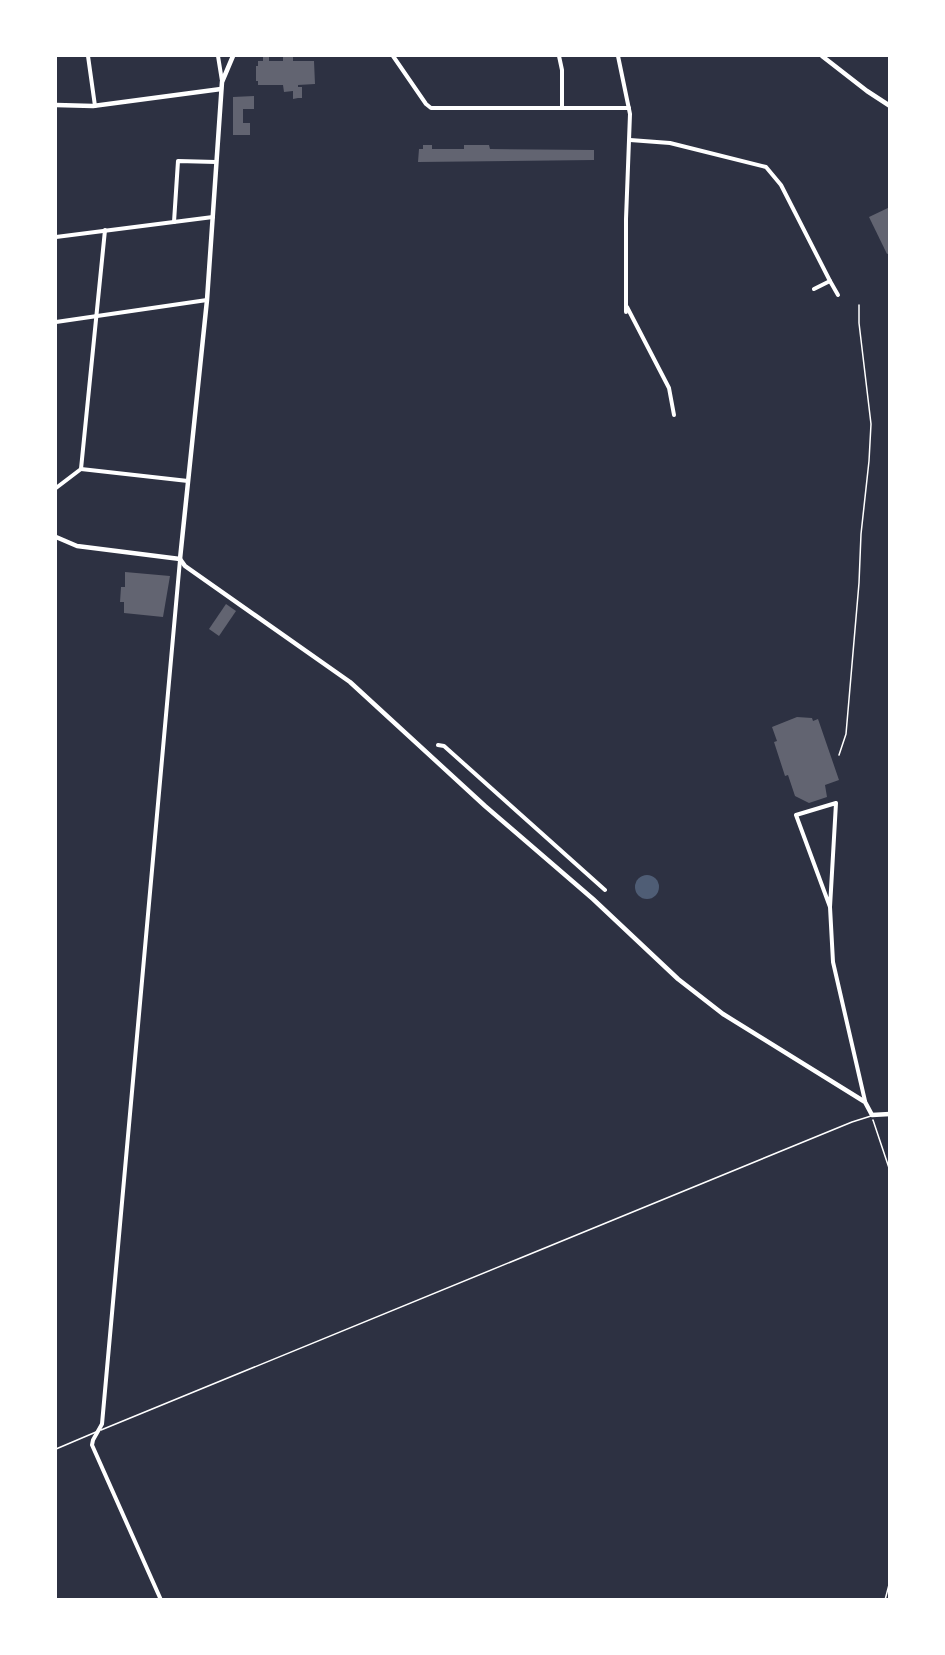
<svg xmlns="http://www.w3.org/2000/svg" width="945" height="1655" viewBox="0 0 945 1655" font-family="'Alegreya Sans',sans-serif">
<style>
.water{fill:#4f5d75}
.building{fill:#626471}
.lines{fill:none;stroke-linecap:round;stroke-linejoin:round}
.path{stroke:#fff;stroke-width:1.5}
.service{stroke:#fff;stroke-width:1.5}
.minor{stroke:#fff;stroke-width:4}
.tertiary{stroke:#fff;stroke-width:4.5}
</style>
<rect width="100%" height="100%" fill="#2d3142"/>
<!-- water -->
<circle class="water" cx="647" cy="887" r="12"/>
<!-- building -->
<g class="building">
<polygon points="263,56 269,56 269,61 283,61 283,56 293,56 293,61 314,61 315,84 298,85 298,87 302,87 302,98 298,98 293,99 293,91 284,92 283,85 258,85 258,81 256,81 256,66 258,66 258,61 263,61"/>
<polygon points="254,96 254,109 243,109 243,123 250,123 250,135 233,135 233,97"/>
<polygon points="423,145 432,145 432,149 464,149 464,145 489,145 490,149 594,150 594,160 418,162 419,149 423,149"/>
<polygon points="890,207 890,253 887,254 869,217"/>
<polygon points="125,572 170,576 163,617 124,613 124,602 120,602 121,587 125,587"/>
<polygon points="226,604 236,611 219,636 209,629"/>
<polygon points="797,717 812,718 813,721 818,719 839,780 825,785 827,797 809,803 795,796 788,775 785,776 774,742 777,741 772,727"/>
</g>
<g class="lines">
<!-- path -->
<g class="path">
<polyline points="839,755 846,734 859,583 861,534 869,461 871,424 859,323 859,305"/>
<polyline points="873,1120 890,1171"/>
<polyline points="885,1600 890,1581"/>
</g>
<!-- service -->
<g class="service">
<polyline points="101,1430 852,1122 871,1116"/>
<polyline points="56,1449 96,1432"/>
</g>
<!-- minor -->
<g class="minor">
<polyline points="88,56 95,106"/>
<polyline points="218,56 222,81"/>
<polyline points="393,56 426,104 431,108 629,108"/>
<polyline points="559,56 562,70 562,108"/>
<polyline points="618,56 630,114 626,219 626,312"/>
<polyline points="630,140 670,143 766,167 781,185 830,281 814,289"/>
<polyline points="174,222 178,161 216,162"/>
<polyline points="56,237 213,217"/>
<polyline points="830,281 838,295"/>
<polyline points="627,307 669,388 674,415"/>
<polyline points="56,322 207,300"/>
<polyline points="81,469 188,481"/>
<polyline points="56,488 81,469 105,230"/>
<polyline points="438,745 444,746 605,890"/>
<polyline points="830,907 796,815 836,803 830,907 833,962 865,1101"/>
<polyline points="161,1600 92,1445 93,1440 102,1424 180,560"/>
</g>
<!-- tertiary -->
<g class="tertiary">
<polyline points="822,56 867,91 890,106"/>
<polyline points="56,105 93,106 221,89"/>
<polyline points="56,537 77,546 180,559 185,566 350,682 485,806 593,899 678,979 723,1014 865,1102 872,1115 890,1114"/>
<polyline points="180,559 207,300 222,82 233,56"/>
</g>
</g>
<!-- border -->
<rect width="945" height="1655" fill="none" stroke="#ffffff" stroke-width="114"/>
</svg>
